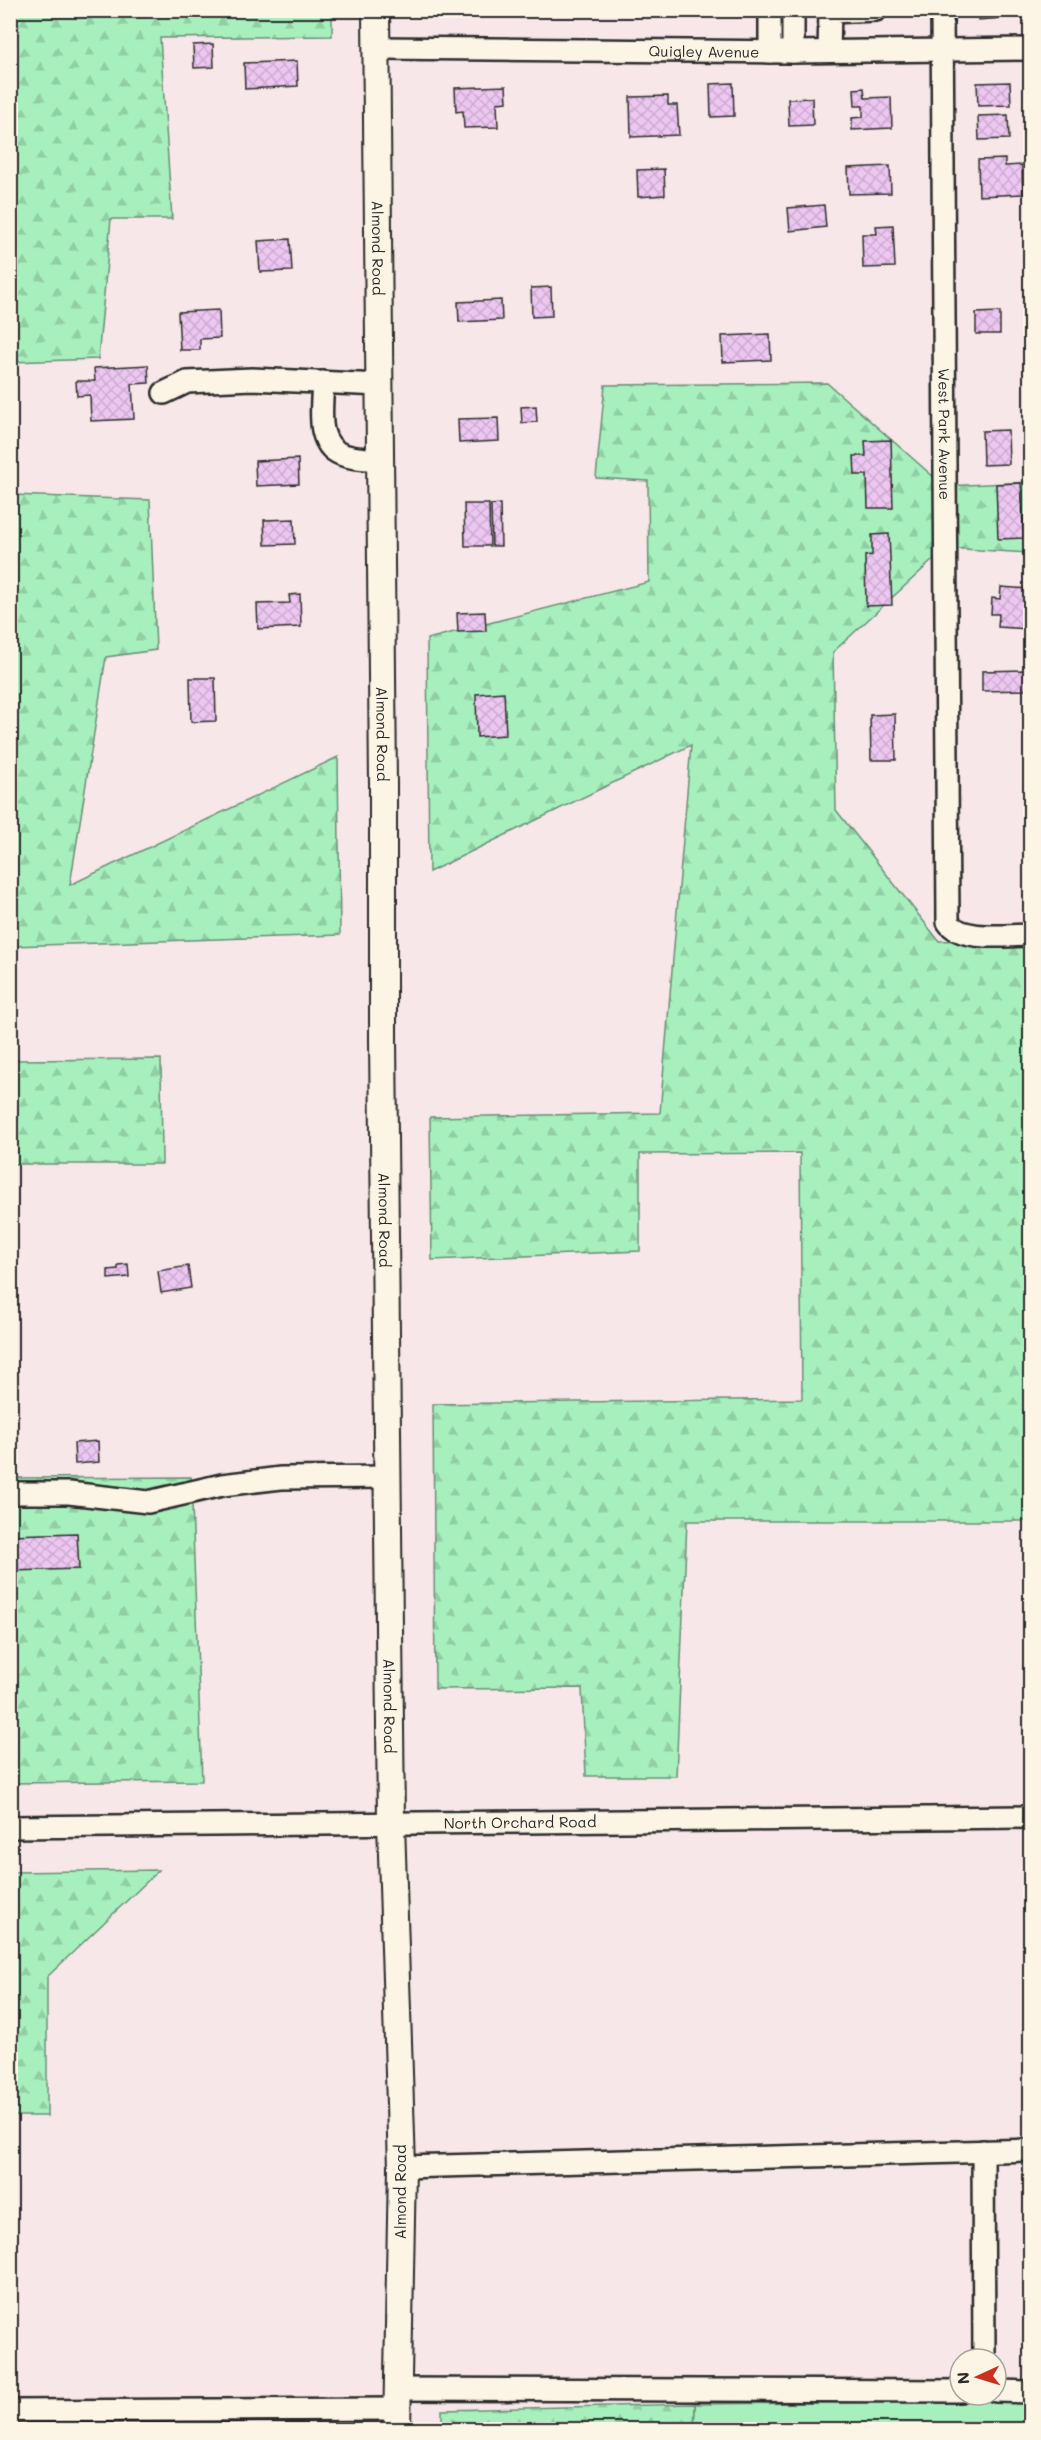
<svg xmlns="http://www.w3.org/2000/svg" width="1041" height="2440" viewBox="0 0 1041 2440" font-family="Mali,sans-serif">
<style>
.grass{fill:#a7f0be;stroke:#698e74;stroke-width:1.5}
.forest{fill:url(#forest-firs);stroke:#698e74;stroke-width:1.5}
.building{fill:url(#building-cross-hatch);stroke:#2b2b2b;stroke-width:1.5}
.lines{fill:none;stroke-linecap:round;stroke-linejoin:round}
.minor-casing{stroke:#2b2b2b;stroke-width:26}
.major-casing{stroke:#2b2b2b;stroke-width:30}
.minor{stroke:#fcf5e5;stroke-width:21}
.major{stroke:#fcf5e5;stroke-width:26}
.labels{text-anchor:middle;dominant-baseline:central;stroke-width:4.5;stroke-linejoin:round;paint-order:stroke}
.street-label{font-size:15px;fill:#2b2b2b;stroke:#fcf5e5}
</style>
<defs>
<pattern id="forest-firs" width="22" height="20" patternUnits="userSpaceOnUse" patternTransform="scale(1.5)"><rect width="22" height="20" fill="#a7f0be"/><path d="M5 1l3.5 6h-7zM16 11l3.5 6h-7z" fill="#90cea3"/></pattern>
<pattern id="building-cross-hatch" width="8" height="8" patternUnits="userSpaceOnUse" patternTransform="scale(1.5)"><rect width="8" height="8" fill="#edc7f1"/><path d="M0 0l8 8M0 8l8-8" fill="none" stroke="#cbabcf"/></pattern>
</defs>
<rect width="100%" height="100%" fill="#f8e7e9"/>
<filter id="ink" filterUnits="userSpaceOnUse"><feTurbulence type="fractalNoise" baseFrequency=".0167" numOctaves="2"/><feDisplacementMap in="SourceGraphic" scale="12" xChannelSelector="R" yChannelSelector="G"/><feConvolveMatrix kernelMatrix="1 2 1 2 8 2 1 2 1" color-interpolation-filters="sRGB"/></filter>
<g filter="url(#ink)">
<!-- grass -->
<polygon class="grass" points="1030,2401 1030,2429 694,2430 695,2404"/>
<!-- forest -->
<g class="forest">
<polygon points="10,11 332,11 332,36 160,38 172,219 111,219 98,359 11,362"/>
<polygon points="827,383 944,486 1030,482 1030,553 946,548 833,652 836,810 939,941 1030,938 1030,1521 687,1521 676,1776 586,1776 582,1688 435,1689 433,1404 802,1399 800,1153 640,1154 640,1251 432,1260 430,1117 660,1113 691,745 429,872 427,639 649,582 648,481 596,478 605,385"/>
<polygon points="11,495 150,500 156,650 106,657 70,885 338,757 340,935 12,946 11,953"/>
<polygon points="161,1059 162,1164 11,1164 11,1060"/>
<polygon points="191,1477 202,1781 11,1783 10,1478"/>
<polygon points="159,1870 47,1977 47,2116 11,2116 11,1872"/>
<polygon points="695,2404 694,2429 442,2429 442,2410"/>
</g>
<!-- building -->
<g class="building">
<polygon points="978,10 1002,10 1003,18 978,20"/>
<polygon points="213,44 214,67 194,68 193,45"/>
<polygon points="297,61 298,86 245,89 244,63"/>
<polygon points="1010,82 1011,105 978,106 977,83"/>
<polygon points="733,83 734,116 711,117 710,84"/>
<polygon points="506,86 507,102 497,103 498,127 464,128 463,111 456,112 455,88"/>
<polygon points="864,88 865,98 891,97 892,128 852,130 852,118 863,117 863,106 855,106 854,89"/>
<polygon points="668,96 668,105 677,105 679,135 631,137 630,97"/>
<polygon points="812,98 813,125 789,126 788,99"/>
<polygon points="1008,115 1009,139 979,140 978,116"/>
<polygon points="1005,159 1005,166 1022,165 1023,194 979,196 978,160"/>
<polygon points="890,166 891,193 849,194 848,168"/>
<polygon points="664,169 665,195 638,197 637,170"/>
<polygon points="824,205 826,227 790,231 788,208"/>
<polygon points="893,225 895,267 863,268 862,234 877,234 876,226"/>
<polygon points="290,239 292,271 260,272 258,241"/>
<polygon points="551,287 552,316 532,317 531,288"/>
<polygon points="501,300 502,320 459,322 458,302"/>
<polygon points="219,310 220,338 200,339 200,350 180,350 178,312"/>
<polygon points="1000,312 1000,334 976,334 976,313"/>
<polygon points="770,334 771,360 723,362 722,336"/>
<polygon points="148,365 149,383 132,384 134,419 91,421 90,395 77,396 76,381 95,381 94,368"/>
<polygon points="536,406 537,422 522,423 521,407"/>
<polygon points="498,418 499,441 459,443 458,419"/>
<polygon points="1008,430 1009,464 983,465 982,431"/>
<polygon points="891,440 893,508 868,508 867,475 855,475 854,456 866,456 865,441"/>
<polygon points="298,459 299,484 256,486 255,461"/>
<polygon points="1021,483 1024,538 998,539 996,484"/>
<polygon points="464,504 489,504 490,546 465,546"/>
<polygon points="500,504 501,546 492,546 491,505"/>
<polygon points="294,519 295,544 265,545 264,520"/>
<polygon points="889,534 892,605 866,606 865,556 872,555 872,535"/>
<polygon points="1001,587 1030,589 1030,629 998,627 999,614 991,614 992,598 1000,599"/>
<polygon points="300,594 301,627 258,629 257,604 290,603 289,595"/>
<polygon points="485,612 486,631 458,632 457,613"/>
<polygon points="1026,670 1026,690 982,691 982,671"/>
<polygon points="190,678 215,678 216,721 191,722"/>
<polygon points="504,692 506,735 477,737 476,694"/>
<polygon points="895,714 896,760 871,760 870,715"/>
<polygon points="128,1264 129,1277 108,1279 108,1270 118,1269 118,1265"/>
<polygon points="188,1266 191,1288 161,1293 158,1271"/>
<polygon points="98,1441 99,1462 75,1464 74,1443"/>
<polygon points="77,1533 79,1569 10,1571 10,1535"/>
</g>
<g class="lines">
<!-- minor casing -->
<g class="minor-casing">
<g id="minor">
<polyline points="770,10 770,52"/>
<polyline points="793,10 793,52"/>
<path id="s1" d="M 942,10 L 948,922 C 961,942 1009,935 1030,935"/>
<path id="s2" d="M 377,48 L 793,52 L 1030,49"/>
<polyline points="829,51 830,12 876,10"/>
<path d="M 323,382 C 322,408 314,449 347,456 C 358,459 370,459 381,460"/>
<polyline points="164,393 187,382 252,379 380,385"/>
<polyline points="10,1493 69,1493 148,1502 222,1485 281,1478 388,1477"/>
<path id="s3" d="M 10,1827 L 1030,1817"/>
<polyline points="983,2151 984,2359"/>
<polyline points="402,2167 1030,2150"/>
<polyline points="398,2389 960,2391"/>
<polyline points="996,2391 1030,2392"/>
<polyline points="10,2411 397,2409"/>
</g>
</g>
<!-- major casing -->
<g class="major-casing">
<g id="major">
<path id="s4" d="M 376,10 L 383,784 L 383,1040 L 391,1823 L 402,2167 L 397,2430"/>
</g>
</g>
<!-- minor -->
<use href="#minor" class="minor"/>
<!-- major -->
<use href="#major" class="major"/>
</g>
</g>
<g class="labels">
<!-- street labels -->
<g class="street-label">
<text stroke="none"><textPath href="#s2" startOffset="327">Quigley Avenue</textPath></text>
<text stroke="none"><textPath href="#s4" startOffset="238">Almond Road</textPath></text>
<text stroke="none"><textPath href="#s1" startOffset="424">West Park Avenue</textPath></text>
<text stroke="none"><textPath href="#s4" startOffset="724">Almond Road</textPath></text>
<text stroke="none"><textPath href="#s4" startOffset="1210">Almond Road</textPath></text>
<text stroke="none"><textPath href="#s4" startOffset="1696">Almond Road</textPath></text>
<text stroke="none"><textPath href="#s3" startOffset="510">North Orchard Road</textPath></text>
<text transform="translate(400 2192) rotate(-90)">Almond Road</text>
</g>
</g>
<!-- margin -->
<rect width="1041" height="2440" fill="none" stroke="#fcf5e5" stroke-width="36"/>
<rect x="18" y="18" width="1005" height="2404" fill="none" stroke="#2b2b2b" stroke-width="2" filter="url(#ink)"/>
<!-- north arrow -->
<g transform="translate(978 2377) rotate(266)"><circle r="28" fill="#fcf5e5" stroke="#a8a49b" stroke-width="1.5"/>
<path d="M0-4.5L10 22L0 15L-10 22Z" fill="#c8321e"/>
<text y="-9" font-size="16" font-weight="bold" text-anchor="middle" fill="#2b2b2b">N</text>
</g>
</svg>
